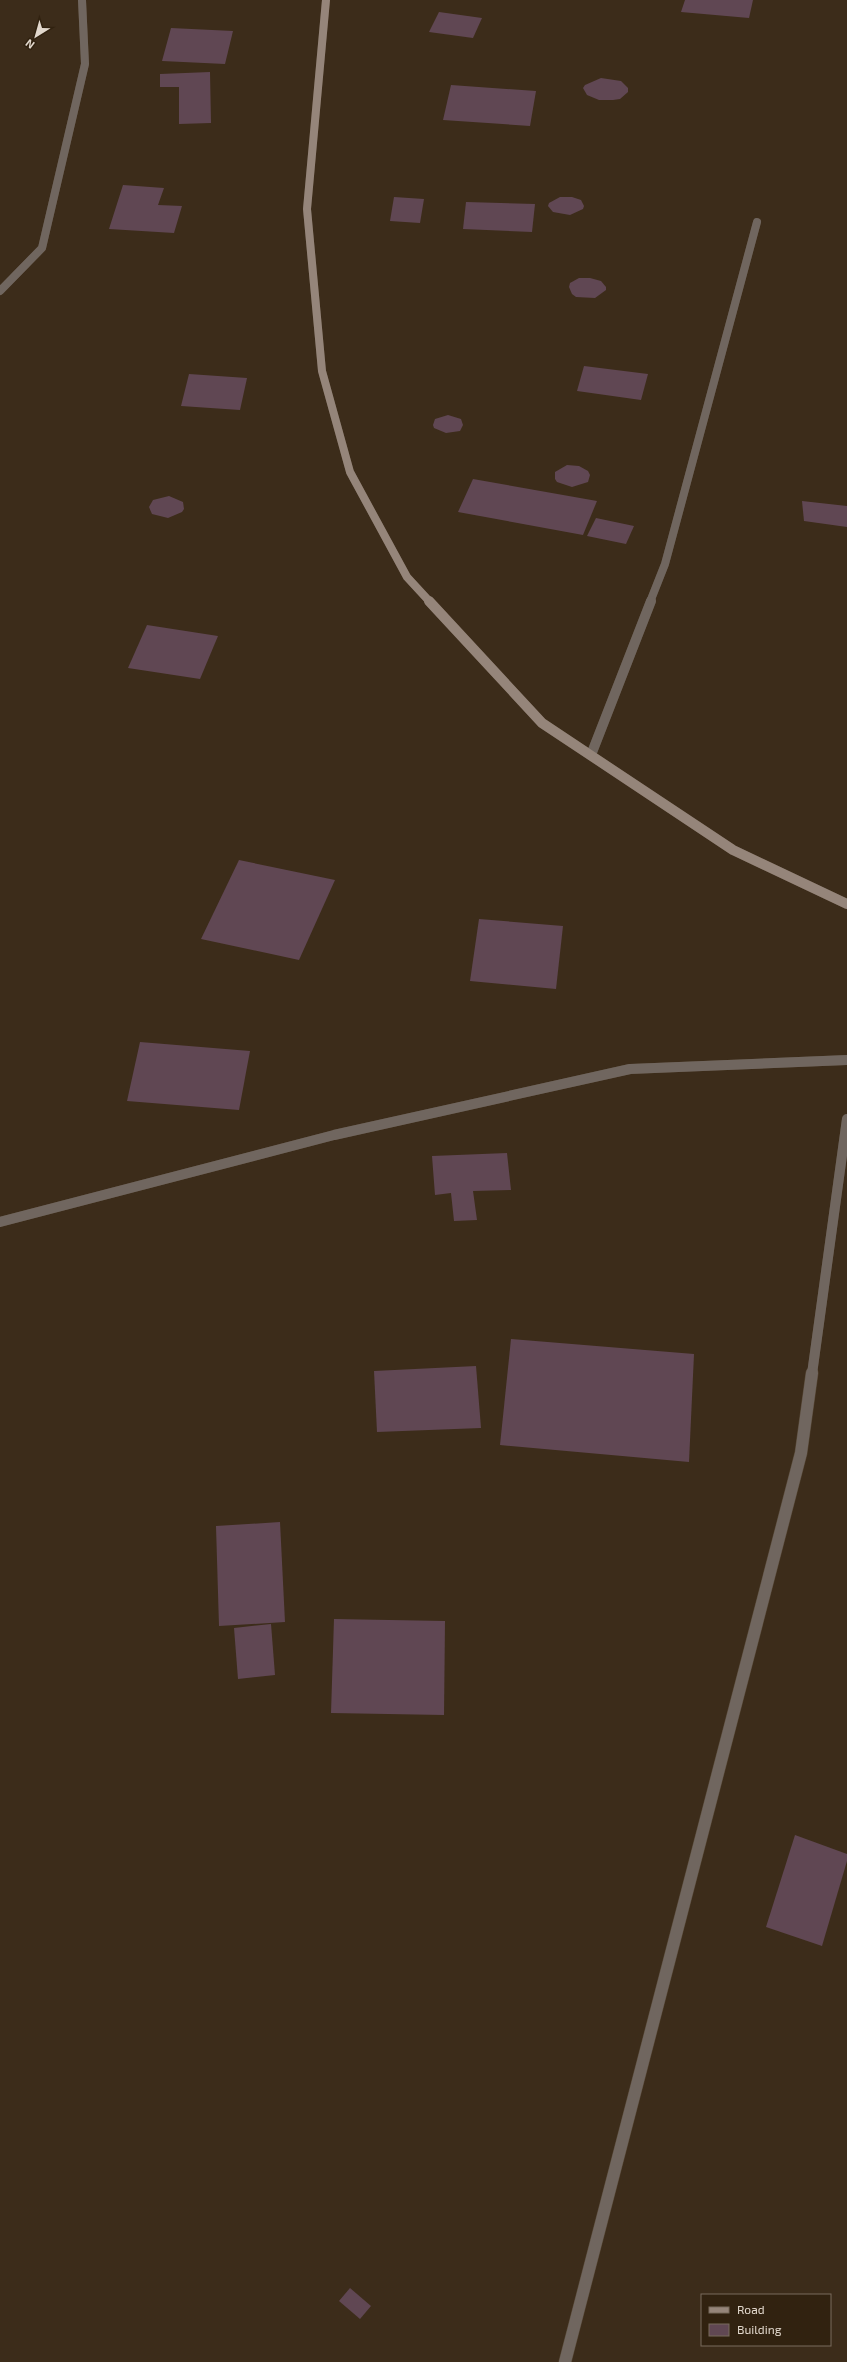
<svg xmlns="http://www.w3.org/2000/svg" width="847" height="2362" viewBox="0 0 847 2362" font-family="'Exo 2',sans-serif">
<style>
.building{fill:#604753}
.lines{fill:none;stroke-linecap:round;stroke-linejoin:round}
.minor-far2-casing{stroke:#574837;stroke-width:8}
.minor-far1-casing{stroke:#574837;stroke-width:10}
.minor-casing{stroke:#574837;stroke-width:13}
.secondary-far1-casing{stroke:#574837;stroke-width:8}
.secondary-casing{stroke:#574837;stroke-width:10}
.minor-far2{stroke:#70665f;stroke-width:8}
.minor-far1{stroke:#70665f;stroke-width:10}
.minor{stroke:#70665f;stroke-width:12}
.secondary-far1{stroke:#95857a;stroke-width:8}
.secondary{stroke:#95857a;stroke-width:10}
</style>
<rect width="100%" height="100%" fill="#3c2c1a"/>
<!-- building -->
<g class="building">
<polygon points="685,0 753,0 749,18 681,12"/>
<polygon points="439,12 482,18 473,38 429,32"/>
<polygon points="171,28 233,31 225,64 162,61"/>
<polygon points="210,72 211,123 179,124 179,87 160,87 160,74"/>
<polygon points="601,78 621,81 628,88 628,92 620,99 613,100 599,100 587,95 583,88 585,85"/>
<polygon points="451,85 536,91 530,126 443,120"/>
<polygon points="123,185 164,188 158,205 182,206 174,233 109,229"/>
<polygon points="394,197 424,199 420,223 390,221"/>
<polygon points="560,197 572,197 581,200 584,206 583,209 570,215 553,212 548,206 549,203"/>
<polygon points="466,202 535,204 532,232 463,229"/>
<polygon points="579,278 590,278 601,281 606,287 606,290 595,298 576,297 572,294 569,287 570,283"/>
<polygon points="584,366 648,374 641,400 577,391"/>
<polygon points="189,374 247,378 240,410 181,406"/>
<polygon points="448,415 461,419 463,425 460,431 446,433 434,428 433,425 435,419"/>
<polygon points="567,465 579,466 588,471 590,475 588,482 572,487 557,482 555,479 555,472"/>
<polygon points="473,479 597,501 583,535 458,512"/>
<polygon points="169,496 183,502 184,509 182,512 168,518 152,514 149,507 153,500"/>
<polygon points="802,501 847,506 847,527 804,521"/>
<polygon points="596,518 634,526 626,544 587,536"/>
<polygon points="147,625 218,636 200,679 128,668"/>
<polygon points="239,860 335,880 299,960 201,939"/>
<polygon points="479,919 563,926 556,989 470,981"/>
<polygon points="140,1042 250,1051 239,1110 127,1101"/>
<polygon points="507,1153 511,1190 473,1191 477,1220 454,1221 451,1193 435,1195 432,1156"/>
<polygon points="511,1339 694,1354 689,1462 500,1445"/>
<polygon points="476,1366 481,1428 377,1432 374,1371"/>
<polygon points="280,1522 285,1622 219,1626 216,1526"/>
<polygon points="334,1619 445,1621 444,1715 331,1713"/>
<polygon points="271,1624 275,1675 238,1679 234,1628"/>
<polygon points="795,1835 847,1854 847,1861 822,1946 766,1927"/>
<polygon points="350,2288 371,2306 360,2319 339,2301"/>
</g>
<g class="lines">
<!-- minor-far2 casing -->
<g class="minor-far2-casing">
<g id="minor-far2">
<polyline points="0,291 42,248 85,64 82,0"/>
<polyline points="650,602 665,564 757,222"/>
</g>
</g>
<!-- minor-far1 casing -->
<g class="minor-far1-casing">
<g id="minor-far1">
<polyline points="591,755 651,601"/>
<polyline points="0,1222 334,1135 630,1069 847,1060"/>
<polyline points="812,1374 847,1119"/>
</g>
</g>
<!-- minor casing -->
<g class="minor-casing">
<polyline id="minor" points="565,2362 801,1453 812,1373"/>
</g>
<!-- secondary-far1 casing -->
<g class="secondary-far1-casing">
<polyline id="secondary-far1" points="326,0 307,209 322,371 350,472 407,577 430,602"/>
</g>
<!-- secondary casing -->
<g class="secondary-casing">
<polyline id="secondary" points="429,601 542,723 733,850 847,904"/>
</g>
<!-- minor-far2 -->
<use href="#minor-far2" class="minor-far2"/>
<!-- minor-far1 -->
<use href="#minor-far1" class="minor-far1"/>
<!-- minor -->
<use href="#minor" class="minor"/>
<!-- secondary-far1 -->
<use href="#secondary-far1" class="secondary-far1"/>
<!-- secondary -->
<use href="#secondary" class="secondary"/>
</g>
<!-- legend -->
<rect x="701" y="2294" width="130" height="52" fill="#312210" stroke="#786b5c"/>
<rect x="709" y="2307" width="20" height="6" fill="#95857a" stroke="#786b5c"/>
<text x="737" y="2314" font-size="12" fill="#e2d8cd">Road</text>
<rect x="709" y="2324" width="20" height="12" fill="#604753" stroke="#786b5c"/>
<text x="737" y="2334" font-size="12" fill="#e2d8cd">Building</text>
<!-- north arrow -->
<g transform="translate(36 36) rotate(217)" stroke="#312210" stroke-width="3" paint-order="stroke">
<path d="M0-3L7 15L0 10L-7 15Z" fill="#e2d8cd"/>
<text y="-6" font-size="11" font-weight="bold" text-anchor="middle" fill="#e2d8cd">N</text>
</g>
</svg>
